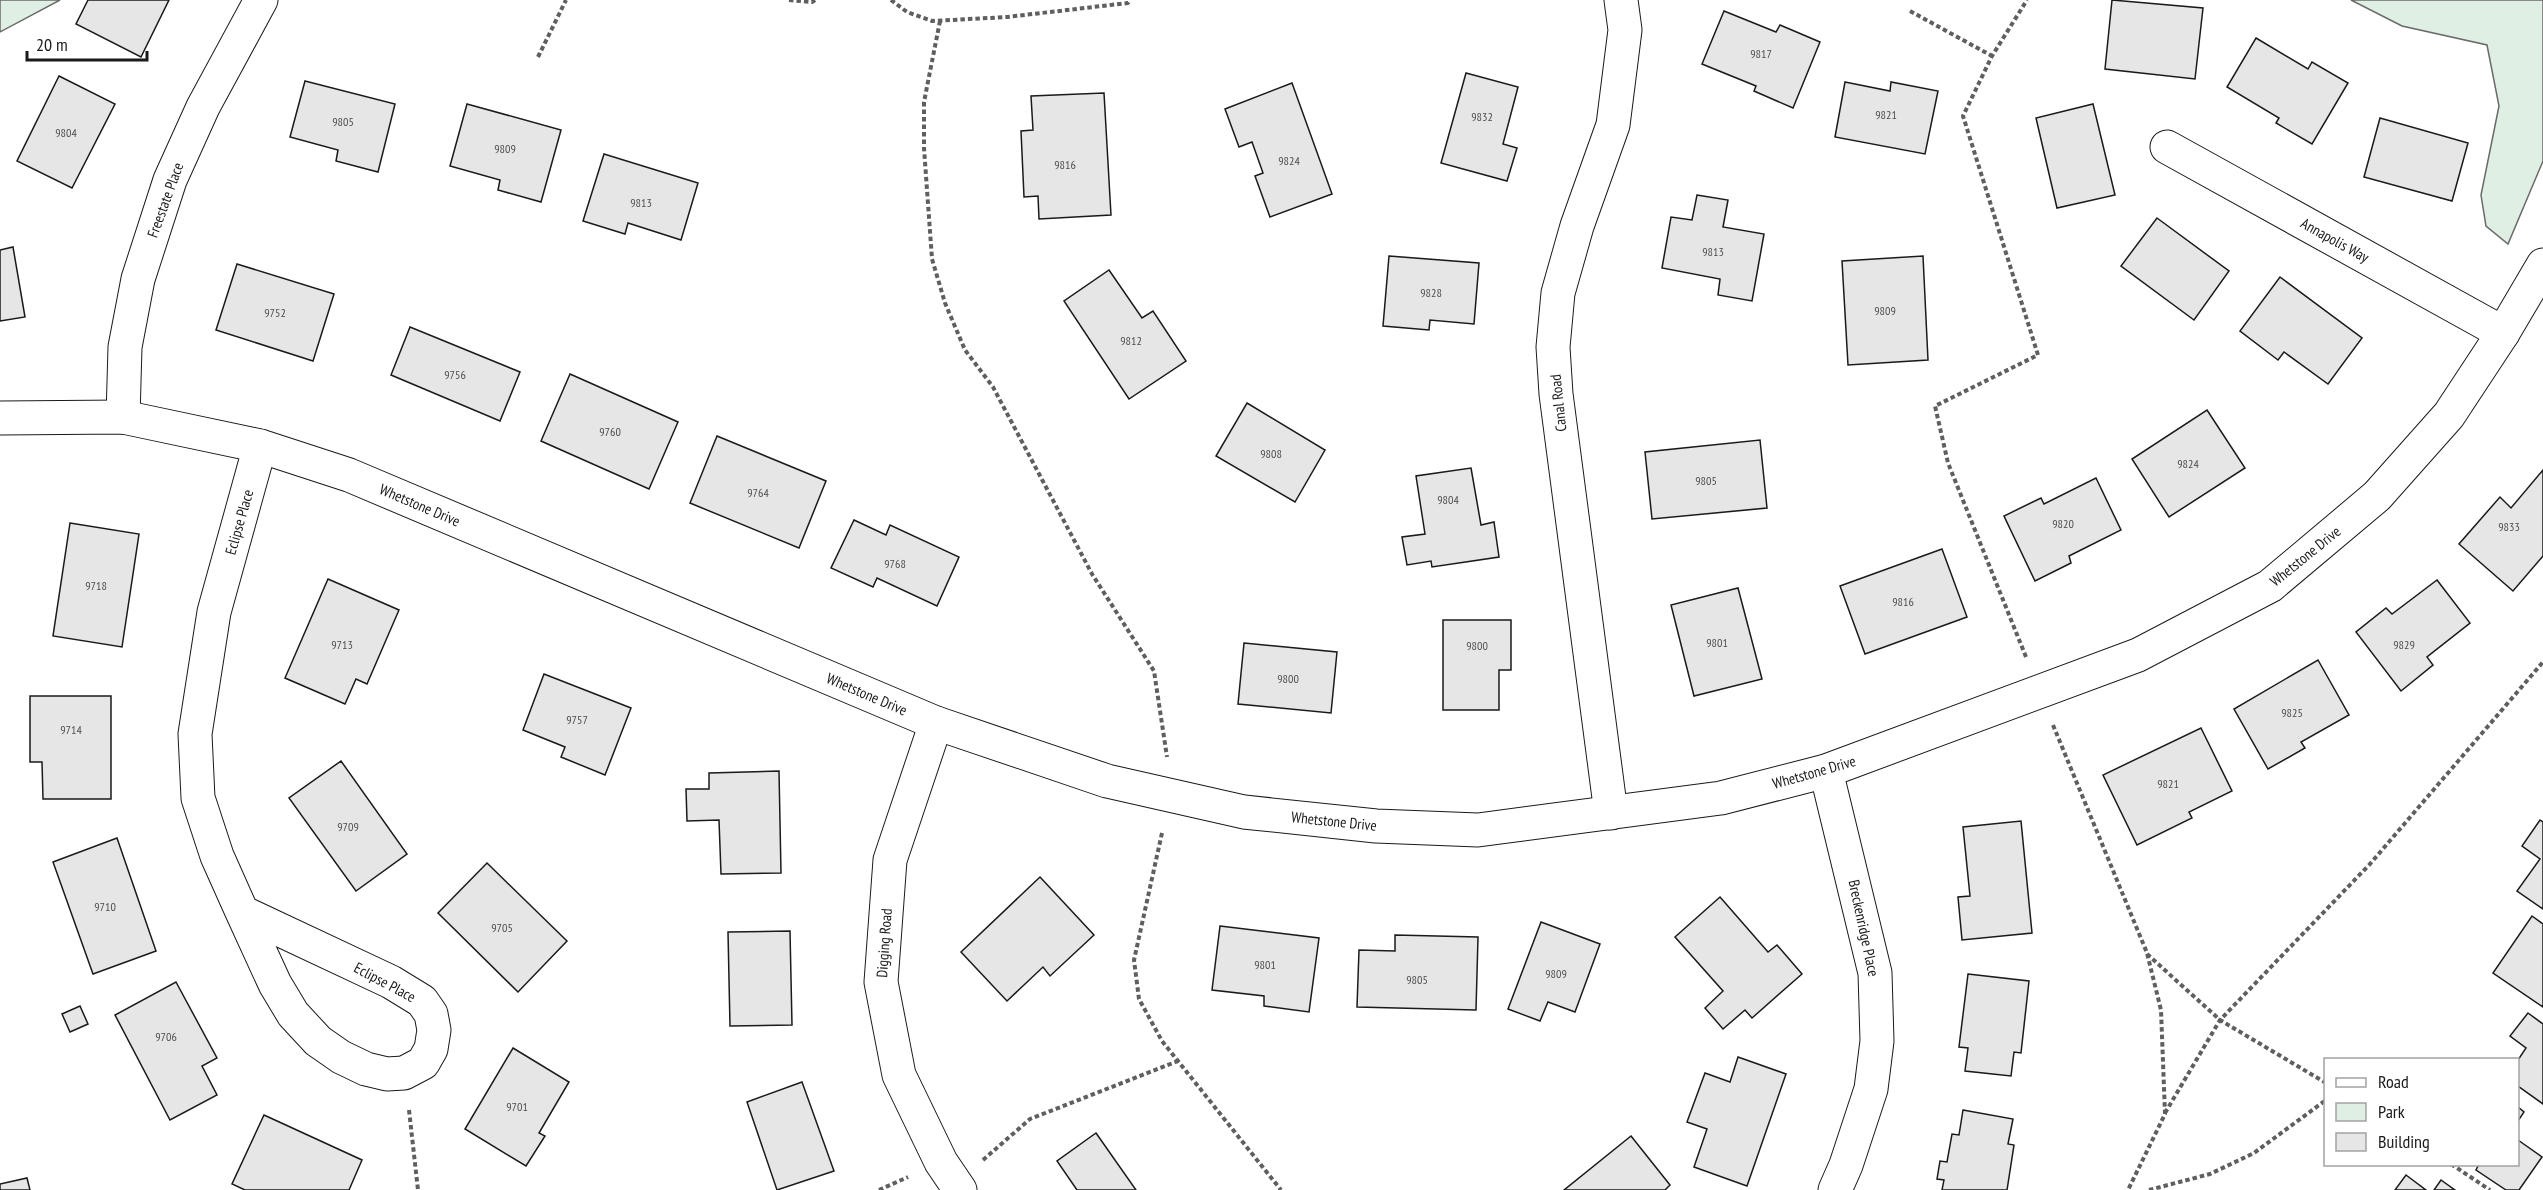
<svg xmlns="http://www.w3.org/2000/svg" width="2543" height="1190" viewBox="0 0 2543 1190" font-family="'PT Sans Narrow',sans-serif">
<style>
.green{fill:#e0efe3;stroke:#6a6a6a;stroke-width:1.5}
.building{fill:#e6e6e6;stroke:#1a1a1a;stroke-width:1.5}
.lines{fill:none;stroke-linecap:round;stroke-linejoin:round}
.street-casing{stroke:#1a1a1a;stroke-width:35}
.path{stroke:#5f5f5f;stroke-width:4;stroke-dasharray:4.5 3;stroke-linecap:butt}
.street{stroke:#fff;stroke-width:33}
.labels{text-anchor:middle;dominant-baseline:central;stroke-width:4.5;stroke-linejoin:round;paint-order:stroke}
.number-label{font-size:12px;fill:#4d4d4d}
.street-label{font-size:15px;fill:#1a1a1a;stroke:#fff}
</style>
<rect width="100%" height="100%" fill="#fff"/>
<!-- green -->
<g class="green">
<polygon points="0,0 60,0 0,32"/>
<polygon points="2351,0 2543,0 2543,161 2508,244 2486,226 2481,195 2499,106 2487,45 2402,26"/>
</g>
<!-- building -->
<g class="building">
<polygon points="88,0 169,0 141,57 76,24"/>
<polygon points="2112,0 2203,8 2195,79 2105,69"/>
<polygon points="1724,11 1776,32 1780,25 1820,42 1793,108 1754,91 1756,86 1702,64"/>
<polygon points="2256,38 2308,69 2312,62 2348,83 2312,144 2276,123 2279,118 2227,87"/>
<polygon points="1466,73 1518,87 1503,144 1517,148 1507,181 1441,163"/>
<polygon points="59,76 115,104 72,188 17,161"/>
<polygon points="305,81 395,104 378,172 336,161 338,150 290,137"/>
<polygon points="1845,82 1890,91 1891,82 1938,91 1925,154 1835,137"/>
<polygon points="1292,83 1332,194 1270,217 1255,176 1263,173 1252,142 1239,147 1225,109"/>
<polygon points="1104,93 1111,215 1039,219 1038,196 1024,197 1021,131 1033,130 1031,96"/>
<polygon points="467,104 561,130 541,202 498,190 500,180 450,166"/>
<polygon points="2093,104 2115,195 2057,208 2036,118"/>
<polygon points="2380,118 2468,143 2452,201 2364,177"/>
<polygon points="604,154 698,183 681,240 628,223 625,234 583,221"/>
<polygon points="1697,195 1728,200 1723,227 1764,234 1752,301 1718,295 1720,279 1662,268 1671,217 1692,220"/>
<polygon points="2157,218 2229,271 2194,320 2121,266"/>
<polygon points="13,247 25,317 0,321 0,250"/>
<polygon points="1389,256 1479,263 1474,324 1430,320 1429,330 1383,326"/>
<polygon points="1923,256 1928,360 1848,365 1842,261"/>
<polygon points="237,264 334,294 313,361 216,330"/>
<polygon points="1109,270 1142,318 1153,311 1186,361 1129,399 1064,301"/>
<polygon points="2280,277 2362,338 2328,384 2284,352 2278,360 2240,331"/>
<polygon points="410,327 520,372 500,421 391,375"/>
<polygon points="570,374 678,422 649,489 541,441"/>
<polygon points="1247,403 1325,450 1295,502 1216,456"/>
<polygon points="2207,410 2245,468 2169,517 2132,459"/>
<polygon points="717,436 826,481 799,548 690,503"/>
<polygon points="1760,440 1767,508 1652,519 1645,452"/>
<polygon points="1471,468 1481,525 1494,522 1499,557 1432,567 1431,561 1407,565 1402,537 1425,534 1416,476"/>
<polygon points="2543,470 2543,556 2513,591 2459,544 2500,497 2511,508"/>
<polygon points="2096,478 2121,530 2069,556 2071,563 2035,581 2004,516 2041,498 2044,504"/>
<polygon points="854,520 886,535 890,525 959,557 937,606 877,578 873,587 831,568"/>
<polygon points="70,523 139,534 122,647 53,636"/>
<polygon points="1942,549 1967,617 1865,654 1840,586"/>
<polygon points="328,579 399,610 367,684 356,679 345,704 285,678"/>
<polygon points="2437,580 2470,623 2427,657 2433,665 2401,691 2356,632 2386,608 2392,614"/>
<polygon points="1738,588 1762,679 1694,696 1671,605"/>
<polygon points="1443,620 1511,620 1511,670 1499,670 1499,710 1443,710"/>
<polygon points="1244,643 1337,652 1331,713 1238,704"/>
<polygon points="2318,660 2349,715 2301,742 2305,748 2268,769 2234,709"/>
<polygon points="544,674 631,708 605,775 561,757 565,747 523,730"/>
<polygon points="30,696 111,696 111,799 43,799 42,762 30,762"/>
<polygon points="2201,728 2232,791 2189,812 2192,818 2137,845 2103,775"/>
<polygon points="341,761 407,854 356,891 289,798"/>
<polygon points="779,771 781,873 721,874 719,820 687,821 686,789 709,789 709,773"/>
<polygon points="2540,820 2543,822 2543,909 2517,891 2540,859 2522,846"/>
<polygon points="2021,821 2032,933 1962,940 1958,897 1970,896 1963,827"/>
<polygon points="117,838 156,951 93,974 53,862"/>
<polygon points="487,863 567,941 518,992 438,913"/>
<polygon points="1040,877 1094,935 1050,976 1043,967 1007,1001 961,952"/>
<polygon points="1720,897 1768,952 1777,945 1802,974 1752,1018 1745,1010 1723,1029 1705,1008 1723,991 1675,937"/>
<polygon points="2532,916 2543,924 2543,1007 2493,973"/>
<polygon points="1541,922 1600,944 1575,1012 1548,1002 1540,1021 1508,1009"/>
<polygon points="1220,926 1319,938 1309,1012 1264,1006 1264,996 1212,990"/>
<polygon points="790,931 792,1025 730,1026 728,932"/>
<polygon points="1395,935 1478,937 1476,1010 1357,1007 1359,950 1395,951"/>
<polygon points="1968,974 2029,981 2021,1053 2014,1052 2011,1076 1965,1071 1968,1048 1959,1047"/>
<polygon points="176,982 217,1058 202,1066 217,1095 170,1120 115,1015"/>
<polygon points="80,1006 88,1024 70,1032 62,1014"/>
<polygon points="2528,1013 2543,1024 2543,1104 2518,1086 2518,1060 2526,1048 2510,1036"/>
<polygon points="513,1048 569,1082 539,1133 545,1136 526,1166 465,1129"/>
<polygon points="1738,1057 1786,1074 1747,1186 1694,1167 1707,1129 1687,1122 1705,1073 1730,1082"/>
<polygon points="802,1082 834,1171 777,1190 747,1102"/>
<polygon points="2518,1107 2524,1112 2518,1121"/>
<polygon points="1963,1110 2013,1119 2008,1144 2014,1145 2007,1190 1942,1190 1944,1180 1937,1179 1940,1161 1947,1162 1952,1134 1959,1135"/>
<polygon points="264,1115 362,1160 349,1190 245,1190 232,1184"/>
<polygon points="1096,1133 1136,1190 1077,1190 1057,1161"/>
<polygon points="1631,1136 1670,1185 1665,1190 1564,1190"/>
<polygon points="2518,1140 2542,1157 2519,1190 2506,1190 2476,1170 2479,1164 2518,1164"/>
<polygon points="2406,1175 2426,1190 2395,1190"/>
<polygon points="27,1178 30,1190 0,1190 0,1184"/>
<polygon points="2441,1180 2455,1190 2434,1190"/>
</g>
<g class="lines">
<!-- street casing -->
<g class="street-casing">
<g id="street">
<polyline points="2167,147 2503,333"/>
<polyline points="123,417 125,347 138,279 170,180 203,107 261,0"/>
<polyline points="0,418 123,417 260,446 349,475 936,723 1107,781 1244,812 1376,826 1478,830 1721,798 1826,771 2138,655 2270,586 2377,496 2449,415 2503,333 2543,265"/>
<polyline points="936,723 890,860 881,982 899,1075 941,1162 960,1190"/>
<polyline points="1826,771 1875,973 1877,1041 1871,1089 1846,1165 1835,1190"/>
<polyline points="1611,813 1556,394 1553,347 1558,293 1577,226 1613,125 1625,30 1621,0"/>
<polyline points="242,912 391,982 422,1001 431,1014 434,1030 431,1049 423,1063 404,1073 387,1074 366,1069 341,1057 318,1041 293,1014 275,984 242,912 217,856 198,798 195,734 214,612 260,446"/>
</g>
</g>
<!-- path -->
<g class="path">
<polyline points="789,0 812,2 815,0"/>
<polyline points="891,0 907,12 932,21 1007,17 1128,3 1130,0"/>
<polyline points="1910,11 1992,56"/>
<polyline points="940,21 924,102 924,148 932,259 945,303 965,350 993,387 1092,574 1154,671 1167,757"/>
<polyline points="538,57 566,0"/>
<polyline points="2026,657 1948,463 1935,406 2038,355 1963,116 1992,56 2027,0"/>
<polyline points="2053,725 2147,953 2161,1010 2165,1114 2128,1190"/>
<polyline points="1162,833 1134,960 1139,999 1162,1041 1281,1190"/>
<polyline points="2147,954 2220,1020 2326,1083"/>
<polyline points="409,1110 418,1190"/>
<polyline points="2165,1113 2220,1020 2370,864 2543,662"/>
<polyline points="983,1160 1030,1119 1178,1061"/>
<polyline points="2451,1164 2490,1190"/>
<polyline points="879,1190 908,1177"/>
<polyline points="2149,1190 2210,1174 2254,1153 2326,1100"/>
</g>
<!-- street -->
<use href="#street" class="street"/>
</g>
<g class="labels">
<!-- number labels -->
<g class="number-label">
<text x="1761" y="53">9817</text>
<text x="1886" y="114">9821</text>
<text x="1482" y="116">9832</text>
<text x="343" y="121">9805</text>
<text x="66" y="132">9804</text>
<text x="505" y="148">9809</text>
<text x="1289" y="160">9824</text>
<text x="1065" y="164">9816</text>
<text x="641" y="202">9813</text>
<text x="1713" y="251">9813</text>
<text x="1431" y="292">9828</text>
<text x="1885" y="310">9809</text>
<text x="275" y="312">9752</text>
<text x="1131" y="340">9812</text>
<text x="455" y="374">9756</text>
<text x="610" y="431">9760</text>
<text x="1271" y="453">9808</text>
<text x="2188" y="463">9824</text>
<text x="1706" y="480">9805</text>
<text x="758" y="492">9764</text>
<text x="1448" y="499">9804</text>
<text x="2063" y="523">9820</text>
<text x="2509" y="526">9833</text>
<text x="895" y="563">9768</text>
<text x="96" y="585">9718</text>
<text x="1903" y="601">9816</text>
<text x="1717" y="642">9801</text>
<text x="342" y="644">9713</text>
<text x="2404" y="644">9829</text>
<text x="1477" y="645">9800</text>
<text x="1288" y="678">9800</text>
<text x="2292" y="712">9825</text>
<text x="577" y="719">9757</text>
<text x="71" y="729">9714</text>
<text x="2168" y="783">9821</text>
<text x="348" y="826">9709</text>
<text x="105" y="906">9710</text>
<text x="502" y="927">9705</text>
<text x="1265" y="964">9801</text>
<text x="1556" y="973">9809</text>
<text x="1417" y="979">9805</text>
<text x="166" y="1036">9706</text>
<text x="517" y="1106">9701</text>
</g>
<!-- street labels -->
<g class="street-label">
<text transform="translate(165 200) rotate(-70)">Freestate Place</text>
<text transform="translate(2335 240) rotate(29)">Annapolis Way</text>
<text transform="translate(1558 403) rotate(-96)">Canal Road</text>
<text transform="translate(420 505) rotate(23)">Whetstone Drive</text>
<text transform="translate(239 522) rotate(-74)">Eclipse Place</text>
<text transform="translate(2305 556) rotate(-39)">Whetstone Drive</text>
<text transform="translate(867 694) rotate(23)">Whetstone Drive</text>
<text transform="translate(1814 772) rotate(-16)">Whetstone Drive</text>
<text transform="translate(1334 821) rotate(6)">Whetstone Drive</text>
<text transform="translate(1864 928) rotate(78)">Breckenridge Place</text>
<text transform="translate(884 943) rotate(-86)">Digging Road</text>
<text transform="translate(385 982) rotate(28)">Eclipse Place</text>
</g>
</g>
<!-- legend -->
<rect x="2324" y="1058" width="195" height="108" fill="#ffffff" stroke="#a3a3a3" stroke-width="1.5"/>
<rect x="2336" y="1078" width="30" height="9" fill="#ffffff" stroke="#a3a3a3" stroke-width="1.5"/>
<text x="2378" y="1088" font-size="18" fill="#1a1a1a">Road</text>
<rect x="2336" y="1103" width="30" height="18" fill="#e0efe3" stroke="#a3a3a3" stroke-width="1.5"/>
<text x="2378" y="1118" font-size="18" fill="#1a1a1a">Park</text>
<rect x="2336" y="1133" width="30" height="18" fill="#e6e6e6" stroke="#a3a3a3" stroke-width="1.5"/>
<text x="2378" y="1148" font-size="18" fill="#1a1a1a">Building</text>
<!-- scale -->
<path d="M27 51v9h120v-9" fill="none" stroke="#1a1a1a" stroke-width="3"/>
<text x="36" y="51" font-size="18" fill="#1a1a1a" stroke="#ffffff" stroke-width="4.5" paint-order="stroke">20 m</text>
</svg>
